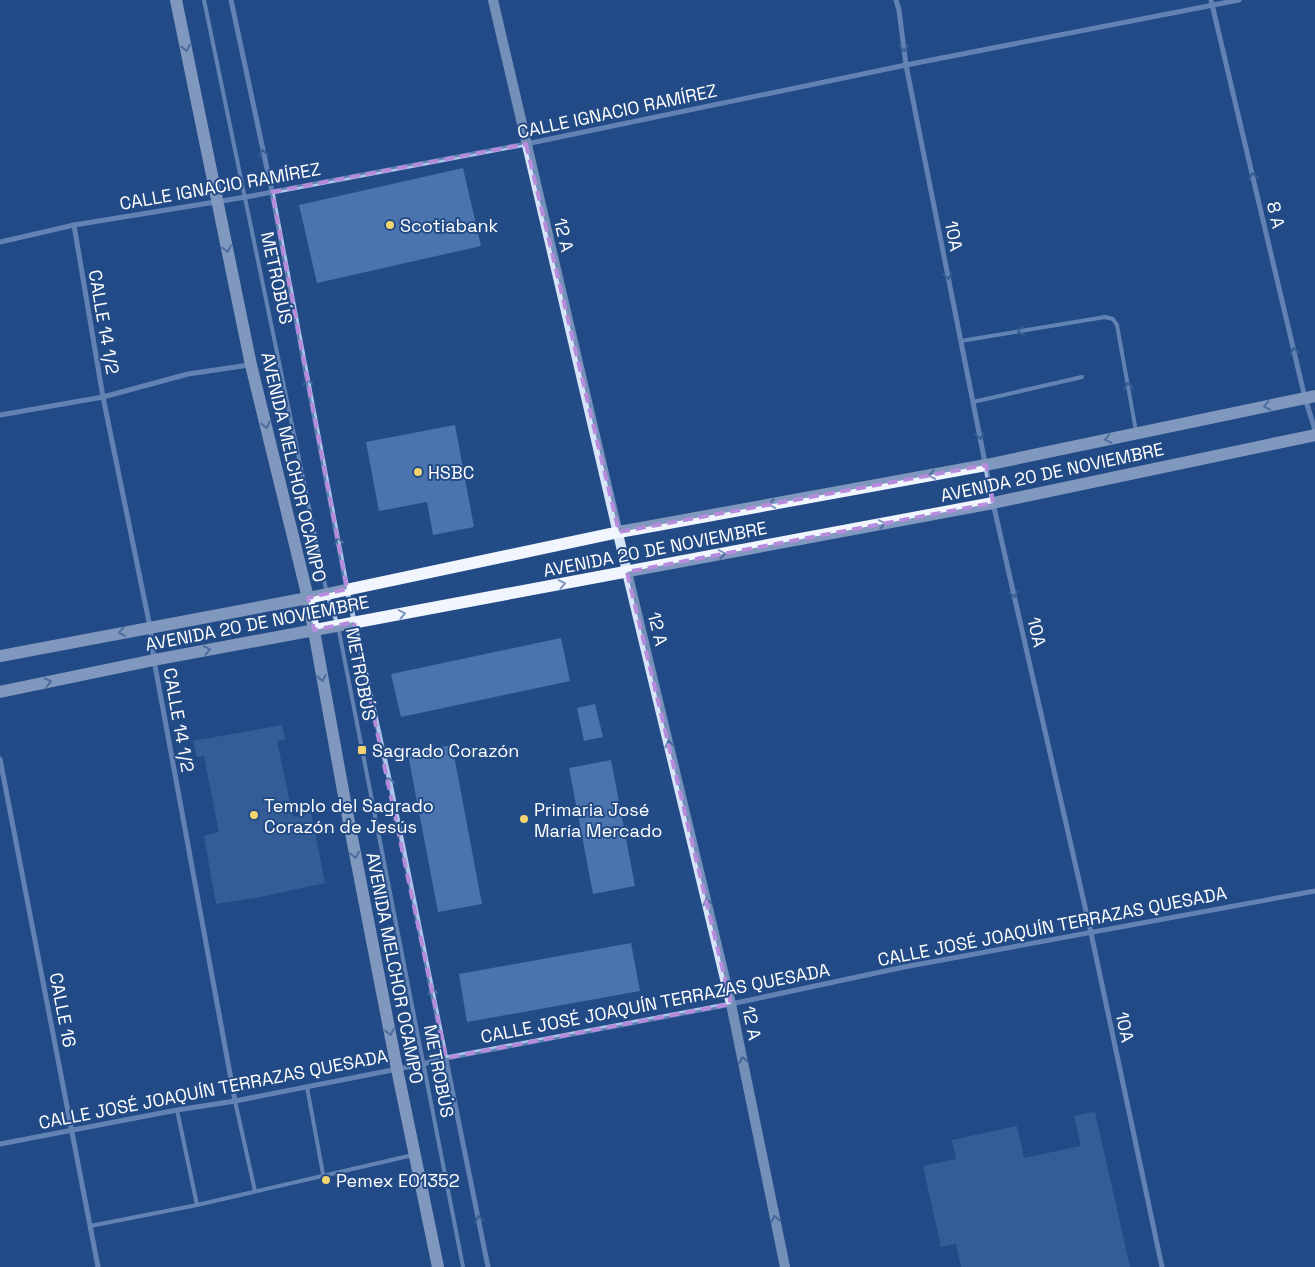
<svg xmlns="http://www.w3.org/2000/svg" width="1315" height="1267" viewBox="0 0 1315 1267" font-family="'Space Grotesk',sans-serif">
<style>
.building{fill:#4b74ae}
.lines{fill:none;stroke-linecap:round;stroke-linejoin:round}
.lane{stroke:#adc6e9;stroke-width:4}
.street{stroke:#adc6e9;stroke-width:5}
.secondary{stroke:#d8e4f7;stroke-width:10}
.primary{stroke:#f1f5fe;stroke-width:12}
.oneway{stroke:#8098bc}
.oneway2{stroke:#5376a9}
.oneway3{stroke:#6b88b3}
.marked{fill:none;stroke:#b68bdc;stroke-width:4;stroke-dasharray:10 6;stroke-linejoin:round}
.poi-dot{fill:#f4d370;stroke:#234b86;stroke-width:2}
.labels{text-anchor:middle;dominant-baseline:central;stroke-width:4;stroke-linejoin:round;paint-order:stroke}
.street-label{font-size:18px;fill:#fff;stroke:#234b86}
.poi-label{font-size:18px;fill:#fff;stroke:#234b86;text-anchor:start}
</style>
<rect width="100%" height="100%" fill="#234b86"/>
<!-- building -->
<g class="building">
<polygon points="463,168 481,246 317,283 299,205"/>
<polygon points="455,425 474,527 433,535 427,502 379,511 366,442"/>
<polygon points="561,638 570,681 401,717 391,674"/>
<polygon points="595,704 603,737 584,741 577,708"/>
<polygon points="282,725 285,740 277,741 293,817 311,813 325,883 260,897 216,904 204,836 219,832 204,756 197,757 193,741"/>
<polygon points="452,745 482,904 438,912 408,754"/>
<polygon points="611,760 635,886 593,894 569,768"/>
<polygon points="631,943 640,991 467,1022 459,974"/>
<polygon points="1095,1112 1130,1267 961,1267 956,1244 941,1247 923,1166 956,1159 952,1140 1017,1126 1024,1158 1081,1146 1074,1116"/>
</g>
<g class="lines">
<!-- lane -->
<g class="lane">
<polyline points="204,0 327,594 338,626 463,1267"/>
<polyline points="961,341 1105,317 1113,319 1117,325 1136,431"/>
<polyline points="973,402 1082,377"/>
<polyline points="307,1087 323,1174"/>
<polyline points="235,1101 255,1191"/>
<polyline points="177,1110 197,1205"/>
<polyline points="90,1226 197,1205 413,1155"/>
</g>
<!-- street -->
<g class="street">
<polyline points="231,0 272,192 347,589 391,788 488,1267"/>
<polyline points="896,0 899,10 906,65 993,503 1091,933 1162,1267"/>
<polyline points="1211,0 1305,398 1315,430"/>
<polyline points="74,225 103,397 150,627 154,660 235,1101"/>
<polyline points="0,242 74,225 246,197 526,144 906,65 1239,0"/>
<polyline points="0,415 103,397 188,374 249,365"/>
<polyline points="0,759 98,1267"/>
<polyline points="0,1144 177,1110 235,1101 423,1064 446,1058 731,1004 904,967 1315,891"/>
</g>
<!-- secondary -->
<polyline class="secondary" points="493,0 627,572 731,1004 785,1267"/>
<!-- primary -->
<g class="primary">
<polyline points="176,0 251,365 308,598 346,807 397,1069 438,1267"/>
<polyline points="0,656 308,598 619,532 986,465 1315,396"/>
<polyline points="0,692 154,660 993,503 1315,435"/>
</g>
</g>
<!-- one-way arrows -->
<defs><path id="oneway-chevron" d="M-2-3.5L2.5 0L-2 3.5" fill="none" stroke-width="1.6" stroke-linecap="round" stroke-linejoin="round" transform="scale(1.25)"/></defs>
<g class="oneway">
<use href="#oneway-chevron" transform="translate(186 48) rotate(79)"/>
<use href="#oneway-chevron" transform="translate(227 249) rotate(78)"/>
<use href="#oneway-chevron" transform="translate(1267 406) rotate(168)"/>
<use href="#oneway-chevron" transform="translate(266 425) rotate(76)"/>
<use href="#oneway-chevron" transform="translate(1108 439) rotate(168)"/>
<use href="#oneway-chevron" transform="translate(932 475) rotate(170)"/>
<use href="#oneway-chevron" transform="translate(772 504) rotate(170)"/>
<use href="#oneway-chevron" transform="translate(882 524) rotate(-11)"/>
<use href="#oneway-chevron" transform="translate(722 554) rotate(-11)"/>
<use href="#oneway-chevron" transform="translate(562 584) rotate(-11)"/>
<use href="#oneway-chevron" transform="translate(402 614) rotate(-11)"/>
<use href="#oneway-chevron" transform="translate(122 632) rotate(169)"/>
<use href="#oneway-chevron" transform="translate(207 650) rotate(-11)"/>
<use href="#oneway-chevron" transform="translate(322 678) rotate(80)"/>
<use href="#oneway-chevron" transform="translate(48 682) rotate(-12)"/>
<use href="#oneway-chevron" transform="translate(355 855) rotate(79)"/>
<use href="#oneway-chevron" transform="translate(390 1032) rotate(79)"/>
</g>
<g class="oneway2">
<use href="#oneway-chevron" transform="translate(904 48) rotate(83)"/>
<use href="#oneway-chevron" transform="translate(263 153) rotate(-102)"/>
<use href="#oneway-chevron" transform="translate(1253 176) rotate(-103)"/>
<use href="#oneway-chevron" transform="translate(948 276) rotate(79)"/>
<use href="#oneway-chevron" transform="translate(1021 331) rotate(170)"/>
<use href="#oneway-chevron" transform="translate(1294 351) rotate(-103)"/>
<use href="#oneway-chevron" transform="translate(307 382) rotate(-101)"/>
<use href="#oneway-chevron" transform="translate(1128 386) rotate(-102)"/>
<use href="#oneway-chevron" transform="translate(980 436) rotate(79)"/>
<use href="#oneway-chevron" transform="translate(338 541) rotate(-101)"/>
<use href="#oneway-chevron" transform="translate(1014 594) rotate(77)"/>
<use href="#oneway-chevron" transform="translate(389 781) rotate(-102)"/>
<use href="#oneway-chevron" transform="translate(432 991) rotate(-101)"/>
<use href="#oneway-chevron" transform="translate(479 1219) rotate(-102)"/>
</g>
<g class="oneway3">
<use href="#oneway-chevron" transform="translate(669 744) rotate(-104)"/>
<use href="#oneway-chevron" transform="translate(707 902) rotate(-104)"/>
<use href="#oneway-chevron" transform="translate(743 1060) rotate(-101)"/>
<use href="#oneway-chevron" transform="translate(775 1219) rotate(-101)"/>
</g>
<!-- marked area -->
<path d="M0 0H1315V1267H0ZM 526,144 L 619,532 L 986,465 L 993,503 L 627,572 L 731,1004 L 446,1058 L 354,622 L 314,630 L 308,598 L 347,589 L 272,192 Z" fill="#234b86" fill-opacity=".55" fill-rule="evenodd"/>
<path class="marked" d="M 526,144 L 619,532 L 986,465 L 993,503 L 627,572 L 731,1004 L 446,1058 L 354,622 L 314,630 L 308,598 L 347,589 L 272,192 Z"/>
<!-- markers -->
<g class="poi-dot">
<circle cx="390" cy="225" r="5"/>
<circle cx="418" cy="472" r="5"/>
<rect x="357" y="745" width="10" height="10" rx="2.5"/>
<circle cx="254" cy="815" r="5"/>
<circle cx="524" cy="819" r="5"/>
<circle cx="326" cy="1180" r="5"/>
</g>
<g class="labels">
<!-- street labels -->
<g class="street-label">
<text transform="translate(617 111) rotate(-12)">CALLE IGNACIO RAMÍREZ</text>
<text transform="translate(220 186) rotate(-10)">CALLE IGNACIO RAMÍREZ</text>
<text transform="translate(1276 215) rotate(77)">8 A</text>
<text transform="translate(564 235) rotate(77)">12 A</text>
<text transform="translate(954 236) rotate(79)">10A</text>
<text transform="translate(277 278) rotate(78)">METROBÚS</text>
<text transform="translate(104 322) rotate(80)">CALLE 14 1/2</text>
<text transform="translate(294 467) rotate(77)">AVENIDA MELCHOR OCAMPO</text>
<text transform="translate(1052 472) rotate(-12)">AVENIDA 20 DE NOVIEMBRE</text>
<text transform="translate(655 549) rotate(-11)">AVENIDA 20 DE NOVIEMBRE</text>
<text transform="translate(257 623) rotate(-11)">AVENIDA 20 DE NOVIEMBRE</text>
<text transform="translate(658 629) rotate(76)">12 A</text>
<text transform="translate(1037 632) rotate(77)">10A</text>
<text transform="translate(361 674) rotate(79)">METROBÚS</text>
<text transform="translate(179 720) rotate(80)">CALLE 14 1/2</text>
<text transform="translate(1052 926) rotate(-11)">CALLE JOSÉ JOAQUÍN TERRAZAS QUESADA</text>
<text transform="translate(395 968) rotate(79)">AVENIDA MELCHOR OCAMPO</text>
<text transform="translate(655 1003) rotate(-11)">CALLE JOSÉ JOAQUÍN TERRAZAS QUESADA</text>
<text transform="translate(63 1010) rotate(79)">CALLE 16</text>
<text transform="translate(752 1023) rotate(78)">12 A</text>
<text transform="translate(1125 1027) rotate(78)">10A</text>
<text transform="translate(439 1071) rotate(79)">METROBÚS</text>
<text transform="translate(213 1089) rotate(-11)">CALLE JOSÉ JOAQUÍN TERRAZAS QUESADA</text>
</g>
<!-- poi labels -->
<g class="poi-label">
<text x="400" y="225">Scotiabank</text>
<text x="428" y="472">HSBC</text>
<text x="372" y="750">Sagrado Corazón</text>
<text x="264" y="805">Templo del Sagrado<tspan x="264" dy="21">Corazón de Jesús</tspan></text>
<text x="534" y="809">Primaria José<tspan x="534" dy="21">María Mercado</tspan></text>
<text x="336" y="1180">Pemex E01352</text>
</g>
</g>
</svg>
